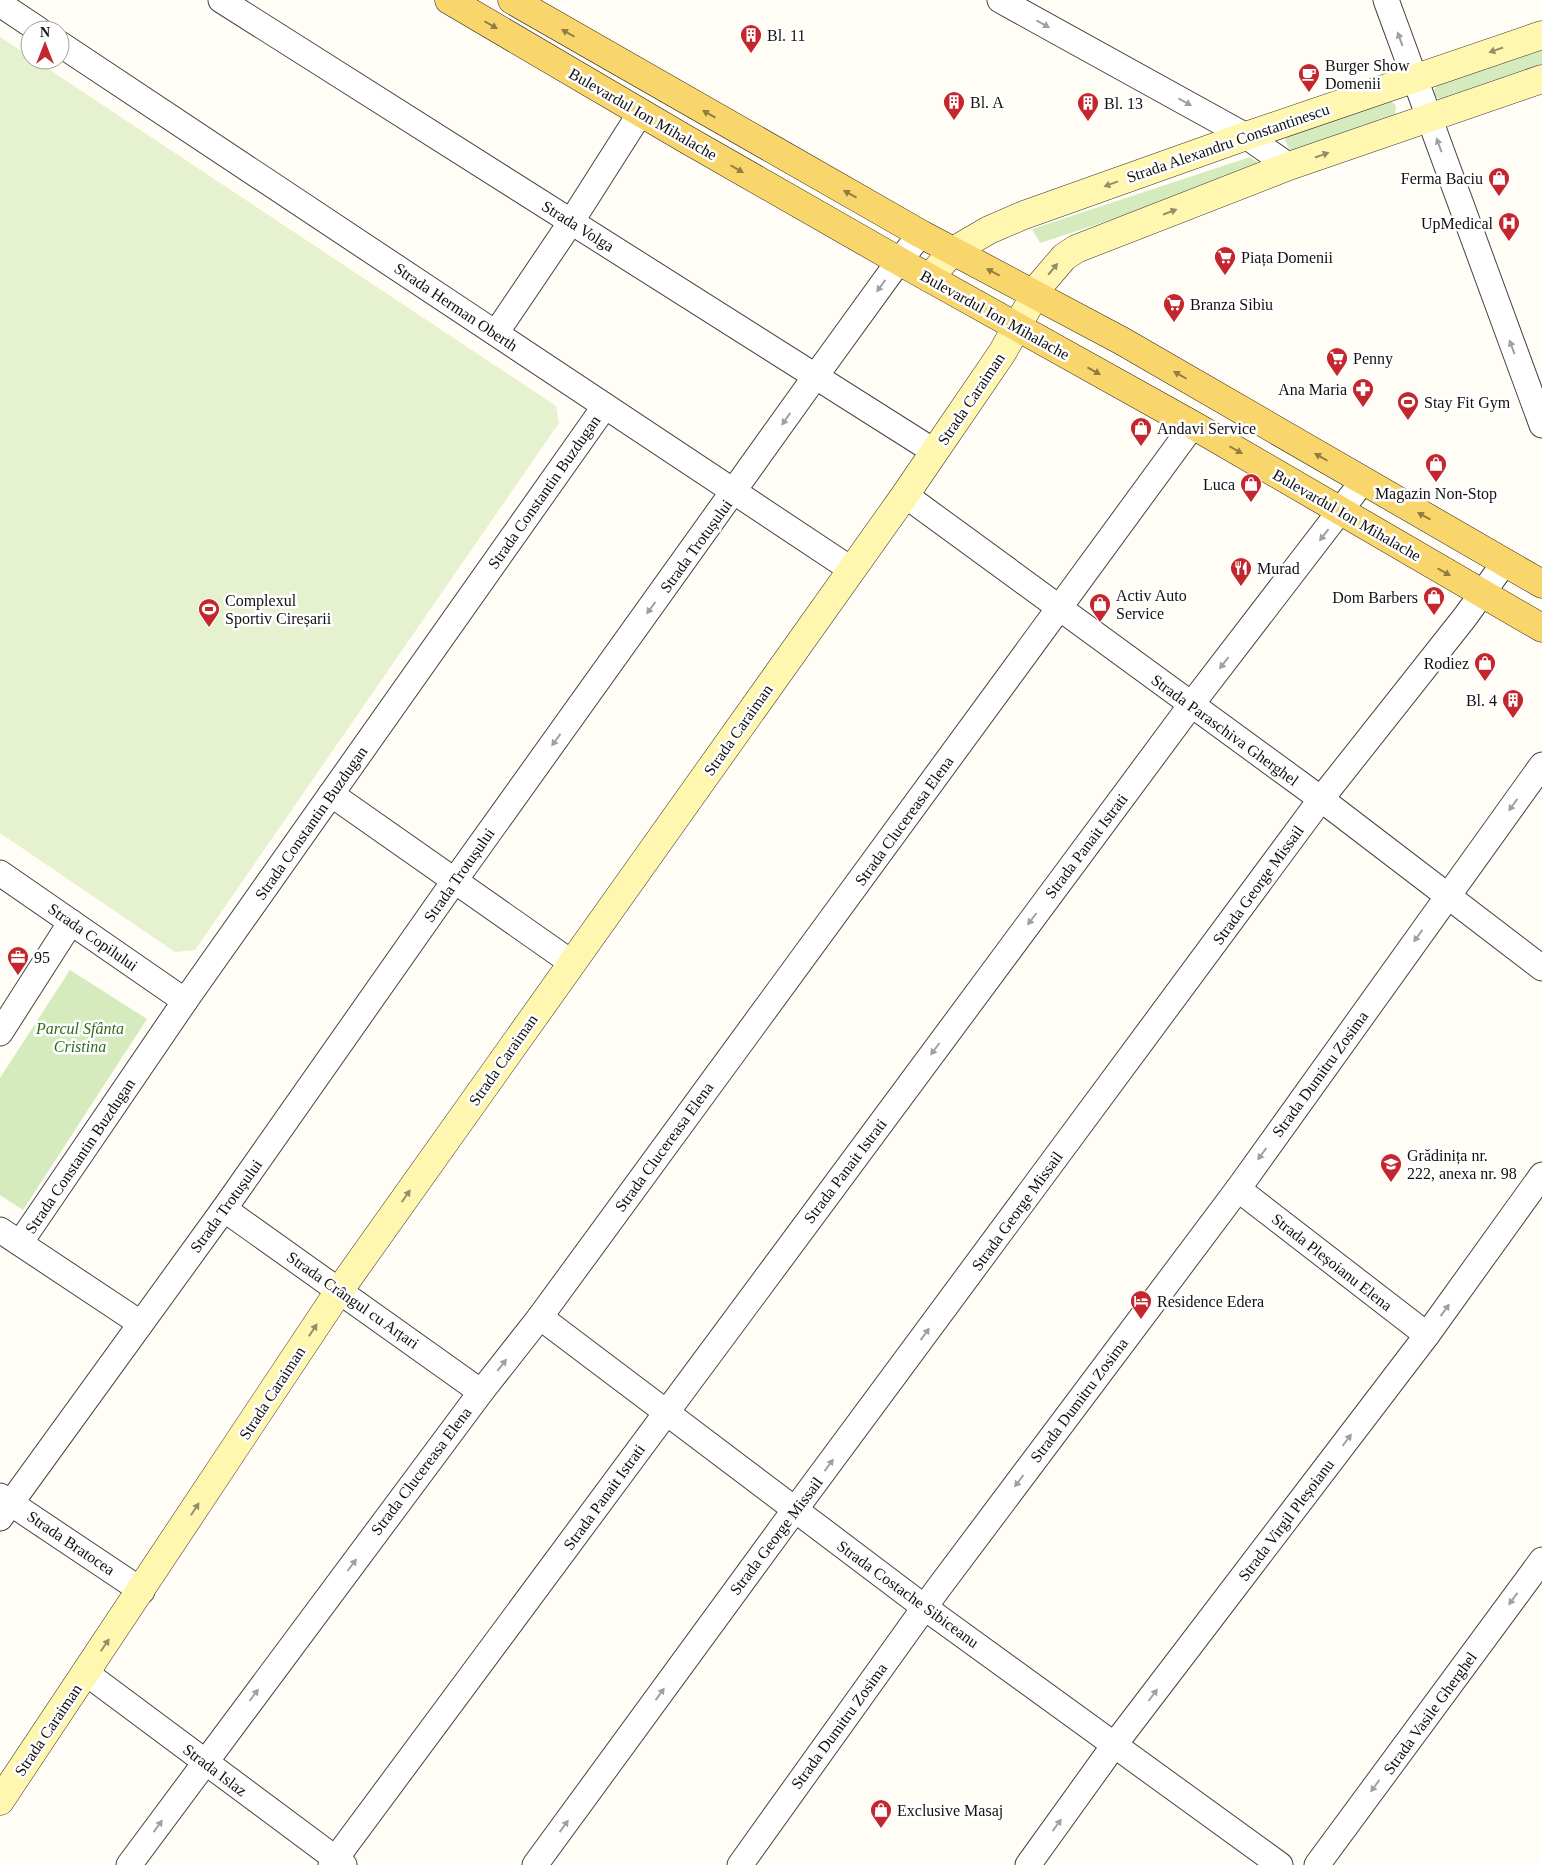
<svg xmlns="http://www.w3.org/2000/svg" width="1542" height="1865" viewBox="0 0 1542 1865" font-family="Georgia,serif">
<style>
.green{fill:#d5ebbd}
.pitch{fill:#e6f2cf}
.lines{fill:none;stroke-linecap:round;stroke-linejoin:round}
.street-casing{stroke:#444;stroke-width:27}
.secondary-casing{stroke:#333;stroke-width:29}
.primary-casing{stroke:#222;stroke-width:29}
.street{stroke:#fff;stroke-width:25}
.secondary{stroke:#fff6b0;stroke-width:28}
.primary{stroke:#f9d66b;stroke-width:28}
.oneway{fill:#a0a0a0}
.oneway2{fill:#917d42}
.oneway3{fill:#948f68}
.labels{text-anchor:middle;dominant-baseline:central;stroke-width:5;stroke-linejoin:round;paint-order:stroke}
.poi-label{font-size:16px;fill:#111;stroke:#fff;text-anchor:start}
.street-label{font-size:16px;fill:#111;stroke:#fff}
.park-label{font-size:16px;font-style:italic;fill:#2f6b1f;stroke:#fff}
</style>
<rect width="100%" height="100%" fill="#fffdf5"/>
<!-- green -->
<g class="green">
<polygon points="1542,49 1542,69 1444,103 1435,96 1434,90 1437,86"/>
<polygon points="1390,100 1396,106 1395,116 1293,151 1289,149 1285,140 1288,136"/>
<polygon points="1250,157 1257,162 1259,171 1040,243 1032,229"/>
<polygon points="70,970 147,1019 23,1210 0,1195 0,1078"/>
</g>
<!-- pitch -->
<polygon class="pitch" points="0,37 30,57 30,60 35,60 556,406 559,423 195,950 175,952 0,833"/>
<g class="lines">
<!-- street casing -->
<g class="street-casing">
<g id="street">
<polyline points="221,0 935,452"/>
<polyline points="1000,0 1246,136 1289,166"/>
<polyline points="1386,0 1542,425"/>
<polyline points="0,4 39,30"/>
<polyline points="60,44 852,570"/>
<polyline points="496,333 571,222 641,112"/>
<polyline points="905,495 1321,799 1542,968"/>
<polyline points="331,794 572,963"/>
<polyline points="0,873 185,1001"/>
<polyline points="0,1033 71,922"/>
<polyline points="1238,1189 1427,1335"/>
<polyline points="224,1209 481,1392"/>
<polyline points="0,1230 140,1323"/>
<polyline points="20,1243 185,1001 605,406"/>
<polyline points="540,1317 924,1607 1280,1865"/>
<polyline points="0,1496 142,1591"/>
<polyline points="0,1518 224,1209 455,880 815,377 899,261 921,234"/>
<polyline points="86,1673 344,1865"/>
<polyline points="129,1865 481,1392 540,1317 1193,425"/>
<polyline points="331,1865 1191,705 1363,481"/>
<polyline points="535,1865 780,1530 1321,799 1465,617 1505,562"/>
<polyline points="740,1865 937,1590 1238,1189 1542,765"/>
<polyline points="1028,1865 1115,1744 1427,1335 1542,1175"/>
<polyline points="1317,1865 1542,1560"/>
</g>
</g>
<!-- secondary casing -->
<g class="secondary-casing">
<g id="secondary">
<polyline points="929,278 953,251 989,230 1024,215 1246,136 1542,35"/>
<polyline points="0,1801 339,1291 905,495 1002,353 1041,284 1064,257 1076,249 1289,166 1542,79"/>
</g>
</g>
<!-- primary casing -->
<g class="primary-casing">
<g id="primary">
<polyline points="449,0 684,138 899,261 1193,425 1542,628"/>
<polyline points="512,0 921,234 1122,341 1542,584"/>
</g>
</g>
<!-- street -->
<use href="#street" class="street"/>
<!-- secondary -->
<use href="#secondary" class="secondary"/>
<!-- primary -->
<use href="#primary" class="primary"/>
</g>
<!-- one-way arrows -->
<defs><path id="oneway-solid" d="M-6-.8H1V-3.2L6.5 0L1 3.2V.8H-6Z" transform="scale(1.25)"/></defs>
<g class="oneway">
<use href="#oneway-solid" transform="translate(1043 24) rotate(29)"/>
<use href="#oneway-solid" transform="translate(1400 39) rotate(-110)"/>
<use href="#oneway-solid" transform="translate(1185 102) rotate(29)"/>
<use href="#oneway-solid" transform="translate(1439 145) rotate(-110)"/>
<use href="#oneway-solid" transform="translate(881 286) rotate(126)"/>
<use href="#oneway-solid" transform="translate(1512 347) rotate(-110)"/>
<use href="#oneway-solid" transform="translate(786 419) rotate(125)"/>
<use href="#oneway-solid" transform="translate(1324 535) rotate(128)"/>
<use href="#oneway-solid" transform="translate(651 608) rotate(126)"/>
<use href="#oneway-solid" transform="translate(1224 663) rotate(128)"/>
<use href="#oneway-solid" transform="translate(556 740) rotate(126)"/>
<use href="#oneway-solid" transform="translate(1513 805) rotate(126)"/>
<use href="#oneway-solid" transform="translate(1032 919) rotate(127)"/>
<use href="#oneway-solid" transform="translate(1418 936) rotate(126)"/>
<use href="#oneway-solid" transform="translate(935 1049) rotate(127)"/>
<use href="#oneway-solid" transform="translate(1262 1154) rotate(126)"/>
<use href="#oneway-solid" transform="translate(1445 1310) rotate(-54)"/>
<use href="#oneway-solid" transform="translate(925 1334) rotate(-54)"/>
<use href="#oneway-solid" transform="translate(502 1365) rotate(-52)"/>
<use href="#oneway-solid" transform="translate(1347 1440) rotate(-53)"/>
<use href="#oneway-solid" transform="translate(829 1465) rotate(-54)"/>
<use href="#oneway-solid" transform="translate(1019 1481) rotate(127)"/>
<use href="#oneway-solid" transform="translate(352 1565) rotate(-53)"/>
<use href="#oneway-solid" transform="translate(1513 1599) rotate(126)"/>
<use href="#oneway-solid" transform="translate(660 1694) rotate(-54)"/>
<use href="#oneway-solid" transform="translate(254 1695) rotate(-53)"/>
<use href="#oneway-solid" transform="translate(1153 1695) rotate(-53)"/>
<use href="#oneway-solid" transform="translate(1375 1786) rotate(126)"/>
<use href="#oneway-solid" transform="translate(1057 1825) rotate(-54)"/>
<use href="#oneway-solid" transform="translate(158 1826) rotate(-54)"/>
<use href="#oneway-solid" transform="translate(564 1826) rotate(-54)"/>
</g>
<g class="oneway2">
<use href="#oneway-solid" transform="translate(491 25) rotate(30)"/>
<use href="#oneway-solid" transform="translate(568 33) rotate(-150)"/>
<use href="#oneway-solid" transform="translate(709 114) rotate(-151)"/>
<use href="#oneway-solid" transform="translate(737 169) rotate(30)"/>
<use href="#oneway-solid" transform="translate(850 194) rotate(-151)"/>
<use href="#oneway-solid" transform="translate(993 272) rotate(-152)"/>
<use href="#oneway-solid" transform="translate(1094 371) rotate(29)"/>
<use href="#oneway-solid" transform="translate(1180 375) rotate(-150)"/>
<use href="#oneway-solid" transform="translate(1236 450) rotate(30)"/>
<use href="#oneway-solid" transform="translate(1321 457) rotate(-150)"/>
<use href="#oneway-solid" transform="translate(1424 516) rotate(-151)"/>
<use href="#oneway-solid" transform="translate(1444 572) rotate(30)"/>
</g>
<g class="oneway3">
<use href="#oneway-solid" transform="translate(1496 50) rotate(161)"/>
<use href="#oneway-solid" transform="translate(1322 155) rotate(-19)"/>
<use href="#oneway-solid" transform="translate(1111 184) rotate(160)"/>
<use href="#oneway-solid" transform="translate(1170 212) rotate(-21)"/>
<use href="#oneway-solid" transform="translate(1053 269) rotate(-50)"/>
<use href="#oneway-solid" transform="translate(406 1196) rotate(-55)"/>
<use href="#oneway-solid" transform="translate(313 1330) rotate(-57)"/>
<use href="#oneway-solid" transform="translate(195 1509) rotate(-57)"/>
<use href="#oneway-solid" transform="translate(105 1645) rotate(-56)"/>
</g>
<!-- icons -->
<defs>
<g id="building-pin" transform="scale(1.125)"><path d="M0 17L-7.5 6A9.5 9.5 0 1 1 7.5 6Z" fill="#c4262e" stroke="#fff"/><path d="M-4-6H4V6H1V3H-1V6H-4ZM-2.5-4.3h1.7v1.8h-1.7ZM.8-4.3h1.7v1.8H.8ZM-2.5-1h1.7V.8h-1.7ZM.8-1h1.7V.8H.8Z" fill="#fff"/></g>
<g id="cafe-pin" transform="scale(1.125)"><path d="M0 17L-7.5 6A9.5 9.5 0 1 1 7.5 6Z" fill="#c4262e" stroke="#fff"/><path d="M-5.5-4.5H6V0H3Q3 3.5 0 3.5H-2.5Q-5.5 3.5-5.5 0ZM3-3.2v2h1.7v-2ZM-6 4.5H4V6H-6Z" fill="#fff"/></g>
<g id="shop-pin" transform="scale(1.125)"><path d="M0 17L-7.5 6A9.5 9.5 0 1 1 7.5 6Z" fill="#c4262e" stroke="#fff"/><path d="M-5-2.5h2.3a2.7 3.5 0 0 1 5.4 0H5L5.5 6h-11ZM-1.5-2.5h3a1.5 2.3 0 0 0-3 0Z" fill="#fff"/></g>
<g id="hospital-pin" transform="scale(1.125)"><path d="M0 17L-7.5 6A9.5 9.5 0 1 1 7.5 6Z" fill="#c4262e" stroke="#fff"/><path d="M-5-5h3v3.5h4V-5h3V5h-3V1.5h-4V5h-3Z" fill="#fff"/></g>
<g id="supermarket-pin" transform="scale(1.125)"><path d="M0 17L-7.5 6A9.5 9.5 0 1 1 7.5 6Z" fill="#c4262e" stroke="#fff"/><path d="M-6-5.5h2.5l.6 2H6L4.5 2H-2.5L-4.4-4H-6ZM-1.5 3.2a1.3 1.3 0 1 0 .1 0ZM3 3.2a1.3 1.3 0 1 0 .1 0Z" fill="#fff"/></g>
<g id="pharmacy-pin" transform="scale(1.125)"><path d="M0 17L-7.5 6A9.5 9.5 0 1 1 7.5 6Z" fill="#c4262e" stroke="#fff"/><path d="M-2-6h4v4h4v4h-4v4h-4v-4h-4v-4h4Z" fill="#fff"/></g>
<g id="stadium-pin" transform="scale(1.125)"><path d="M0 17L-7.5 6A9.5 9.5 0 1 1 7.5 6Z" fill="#c4262e" stroke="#fff"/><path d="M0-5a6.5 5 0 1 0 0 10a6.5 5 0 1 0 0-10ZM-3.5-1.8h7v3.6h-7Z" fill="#fff"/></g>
<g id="restaurant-pin" transform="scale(1.125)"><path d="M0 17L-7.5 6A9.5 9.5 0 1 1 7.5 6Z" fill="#c4262e" stroke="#fff"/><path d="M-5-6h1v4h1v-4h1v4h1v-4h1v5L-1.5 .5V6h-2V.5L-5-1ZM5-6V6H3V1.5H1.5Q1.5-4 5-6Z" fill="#fff"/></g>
<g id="office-pin" transform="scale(1.125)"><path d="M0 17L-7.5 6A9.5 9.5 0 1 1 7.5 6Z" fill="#c4262e" stroke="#fff"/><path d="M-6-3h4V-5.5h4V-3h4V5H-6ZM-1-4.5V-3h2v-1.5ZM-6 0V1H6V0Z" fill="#fff"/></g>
<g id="school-pin" transform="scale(1.125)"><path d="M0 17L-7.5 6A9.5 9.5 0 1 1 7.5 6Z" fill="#c4262e" stroke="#fff"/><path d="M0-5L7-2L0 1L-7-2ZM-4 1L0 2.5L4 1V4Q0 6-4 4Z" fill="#fff"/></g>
<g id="hotel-pin" transform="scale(1.125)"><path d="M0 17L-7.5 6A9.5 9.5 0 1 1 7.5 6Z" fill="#c4262e" stroke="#fff"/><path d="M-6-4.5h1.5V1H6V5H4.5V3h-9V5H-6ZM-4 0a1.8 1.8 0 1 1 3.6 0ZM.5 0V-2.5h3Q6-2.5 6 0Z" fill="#fff"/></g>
</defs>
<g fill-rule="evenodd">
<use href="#building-pin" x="751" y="35"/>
<use href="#cafe-pin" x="1309" y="74"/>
<use href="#building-pin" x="954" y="102"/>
<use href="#building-pin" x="1088" y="103"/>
<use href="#shop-pin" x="1499" y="178"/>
<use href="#hospital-pin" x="1509" y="223"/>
<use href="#supermarket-pin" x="1225" y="257"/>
<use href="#supermarket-pin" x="1174" y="304"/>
<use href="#supermarket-pin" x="1337" y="358"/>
<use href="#pharmacy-pin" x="1363" y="389"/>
<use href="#stadium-pin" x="1408" y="402"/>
<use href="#shop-pin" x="1141" y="428"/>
<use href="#shop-pin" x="1436" y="464"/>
<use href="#shop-pin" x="1251" y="484"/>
<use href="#restaurant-pin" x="1241" y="568"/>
<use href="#shop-pin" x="1434" y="597"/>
<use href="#shop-pin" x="1100" y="604"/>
<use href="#stadium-pin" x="209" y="609"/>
<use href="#shop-pin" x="1485" y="663"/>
<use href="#building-pin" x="1513" y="700"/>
<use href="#office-pin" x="18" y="957"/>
<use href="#school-pin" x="1391" y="1164"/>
<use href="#hotel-pin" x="1141" y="1301"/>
<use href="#shop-pin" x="881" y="1810"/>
</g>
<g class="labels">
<!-- poi labels -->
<g class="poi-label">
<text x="767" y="35">Bl. 11</text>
<text x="1325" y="65">Burger Show<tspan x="1325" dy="18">Domenii</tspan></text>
<text x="970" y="102">Bl. A</text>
<text x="1104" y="103">Bl. 13</text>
<text x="1483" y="178" text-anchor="end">Ferma Baciu</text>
<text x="1493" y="223" text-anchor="end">UpMedical</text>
<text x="1241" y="257">Piața Domenii</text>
<text x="1190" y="304">Branza Sibiu</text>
<text x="1353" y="358">Penny</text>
<text x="1347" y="389" text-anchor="end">Ana Maria</text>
<text x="1424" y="402">Stay Fit Gym</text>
<text x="1157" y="428">Andavi Service</text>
<text x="1235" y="484" text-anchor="end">Luca</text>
<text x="1436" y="493" text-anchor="middle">Magazin Non-Stop</text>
<text x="1257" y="568">Murad</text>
<text x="1116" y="595">Activ Auto<tspan x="1116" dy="18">Service</tspan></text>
<text x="1418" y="597" text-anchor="end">Dom Barbers</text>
<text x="225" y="600">Complexul<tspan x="225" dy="18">Sportiv Cireșarii</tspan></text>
<text x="1469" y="663" text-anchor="end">Rodiez</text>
<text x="1497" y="700" text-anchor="end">Bl. 4</text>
<text x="34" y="957">95</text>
<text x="1407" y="1155">Grădinița nr.<tspan x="1407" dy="18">222, anexa nr. 98</tspan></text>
<text x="1157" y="1301">Residence Edera</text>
<text x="897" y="1810">Exclusive Masaj</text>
</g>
<!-- street labels -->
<g class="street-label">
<text transform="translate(643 114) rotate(30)">Bulevardul Ion Mihalache</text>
<text transform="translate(1228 143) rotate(-19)">Strada Alexandru Constantinescu</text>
<text transform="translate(578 226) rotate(32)">Strada Volga</text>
<text transform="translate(456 307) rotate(34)">Strada Herman Oberth</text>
<text transform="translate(995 315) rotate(29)">Bulevardul Ion Mihalache</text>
<text transform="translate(971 399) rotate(-56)">Strada Caraiman</text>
<text transform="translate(544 492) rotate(-55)">Strada Constantin Buzdugan</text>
<text transform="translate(1347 515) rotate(30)">Bulevardul Ion Mihalache</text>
<text transform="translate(696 546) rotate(-54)">Strada Trotușului</text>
<text transform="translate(738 730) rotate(-55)">Strada Caraiman</text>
<text transform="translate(1225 730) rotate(36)">Strada Paraschiva Gherghel</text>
<text transform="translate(904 821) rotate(-54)">Strada Clucereasa Elena</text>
<text transform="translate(311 823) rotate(-55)">Strada Constantin Buzdugan</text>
<text transform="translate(1086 846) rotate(-53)">Strada Panait Istrati</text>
<text transform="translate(459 875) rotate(-55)">Strada Trotușului</text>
<text transform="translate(1258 885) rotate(-54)">Strada George Missail</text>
<text transform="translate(93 937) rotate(35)">Strada Copilului</text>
<text transform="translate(503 1060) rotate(-55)">Strada Caraiman</text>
<text transform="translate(1320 1074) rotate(-54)">Strada Dumitru Zosima</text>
<text transform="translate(664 1147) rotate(-54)">Strada Clucereasa Elena</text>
<text transform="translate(80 1156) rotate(-56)">Strada Constantin Buzdugan</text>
<text transform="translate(845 1171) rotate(-53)">Strada Panait Istrati</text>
<text transform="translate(226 1206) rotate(-54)">Strada Trotușului</text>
<text transform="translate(1017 1211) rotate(-54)">Strada George Missail</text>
<text transform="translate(1332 1262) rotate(38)">Strada Pleșoianu Elena</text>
<text transform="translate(353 1300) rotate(35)">Strada Crângul cu Arțari</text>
<text transform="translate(272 1393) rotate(-57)">Strada Caraiman</text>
<text transform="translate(1079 1400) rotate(-53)">Strada Dumitru Zosima</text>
<text transform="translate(421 1471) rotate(-53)">Strada Clucereasa Elena</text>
<text transform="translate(604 1497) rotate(-54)">Strada Panait Istrati</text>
<text transform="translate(1286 1520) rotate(-53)">Strada Virgil Pleșoianu</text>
<text transform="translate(776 1536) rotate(-53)">Strada George Missail</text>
<text transform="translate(71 1543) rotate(34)">Strada Bratocea</text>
<text transform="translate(908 1594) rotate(36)">Strada Costache Sibiceanu</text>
<text transform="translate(1430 1713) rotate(-54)">Strada Vasile Gherghel</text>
<text transform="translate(839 1726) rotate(-54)">Strada Dumitru Zosima</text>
<text transform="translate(48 1730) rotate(-56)">Strada Caraiman</text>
<text transform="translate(215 1770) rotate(37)">Strada Islaz</text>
</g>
<!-- park labels -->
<g class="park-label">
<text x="80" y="1028">Parcul Sfânta<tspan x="80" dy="18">Cristina</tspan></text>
</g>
</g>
<!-- north arrow -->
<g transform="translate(45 45)"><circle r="24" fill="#ffffff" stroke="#a0a0a0"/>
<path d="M0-4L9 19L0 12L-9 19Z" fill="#c4262e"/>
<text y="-8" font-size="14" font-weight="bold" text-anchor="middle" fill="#111111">N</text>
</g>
</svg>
